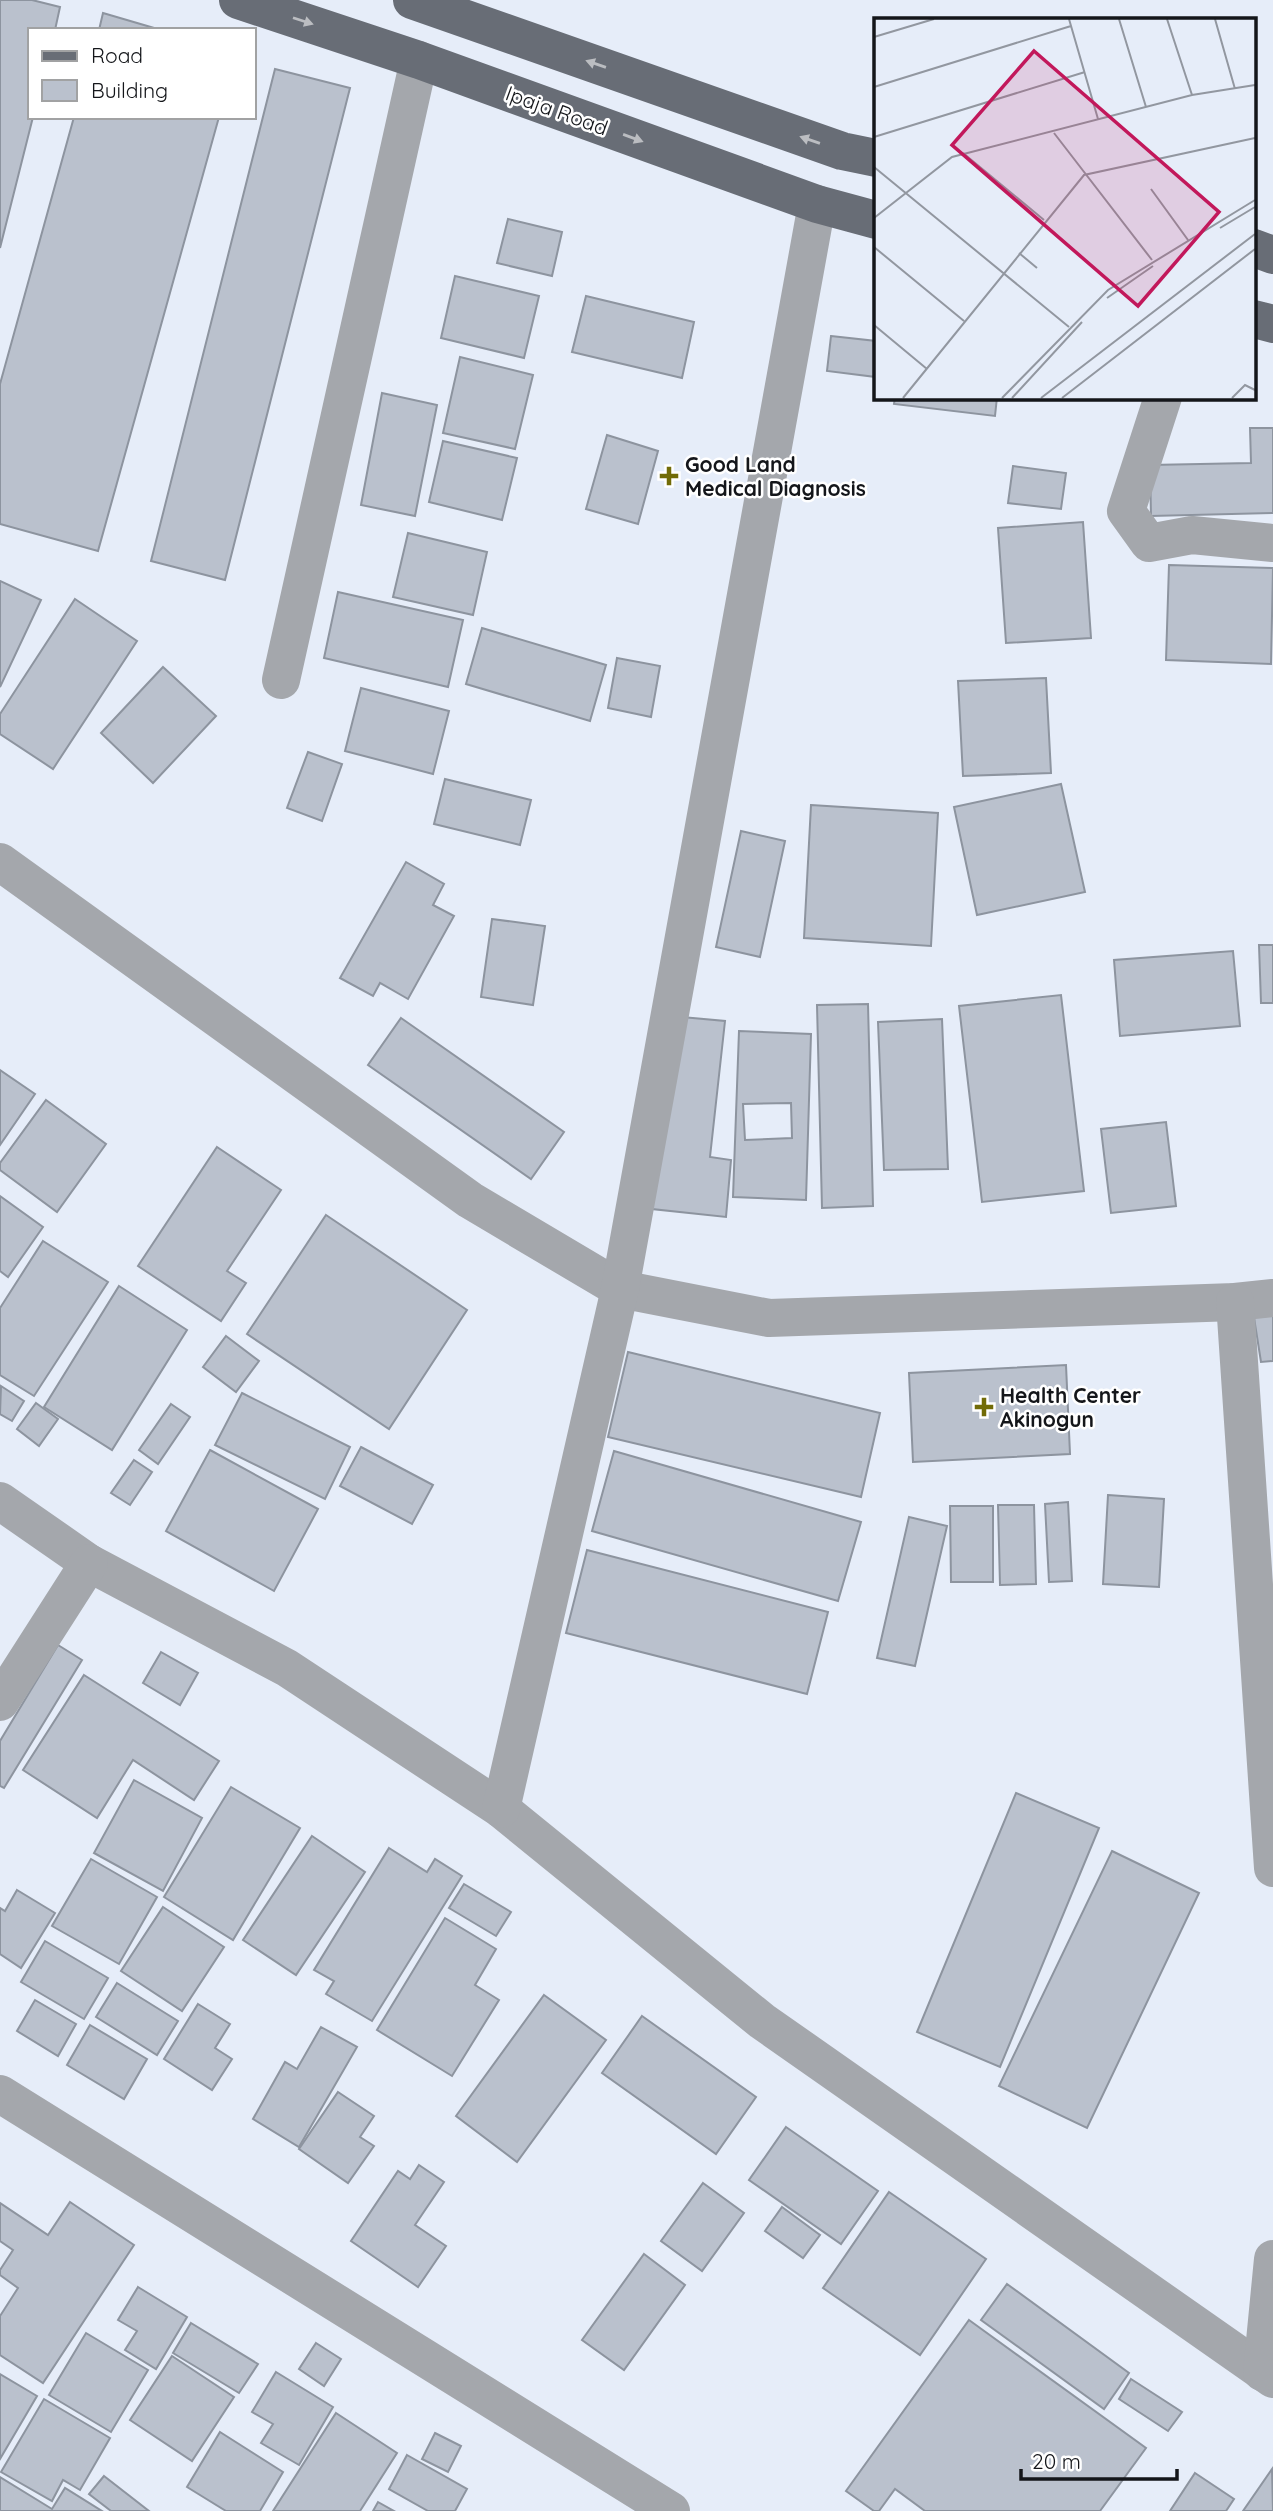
<svg xmlns="http://www.w3.org/2000/svg" width="1273" height="2511" viewBox="0 0 1273 2511" font-family="Quicksand,sans-serif">
<style>
.building{fill:#bac1cd;stroke:#8d949f;stroke-width:2;fill-rule:evenodd}
.lines{fill:none;stroke-linecap:round;stroke-linejoin:round}
.minor{stroke:#a4a7ac;stroke-width:38}
.major{stroke:#686d76;stroke-width:38}
.oneway{fill:#bbbdc1}
.poi-dot{fill:#716b07;stroke:#fff;stroke-width:2.5}
.labels{text-anchor:middle;dominant-baseline:central;stroke-width:5;stroke-linejoin:round;paint-order:stroke}
.street-label{font-size:21px;fill:#14161a;stroke:#fff}
.poi-label{font-size:21px;font-weight:bold;fill:#14161a;stroke:#fff;text-anchor:start}
.inset-road{fill:none;stroke:#9297a0;stroke-width:2}
.view{fill:#c2185b;fill-opacity:0.15;stroke:#c2185b;stroke-width:3.5}
.inset-edge{fill:none;stroke:#14161a;stroke-width:3.5}
</style>
<rect width="100%" height="100%" fill="#e6edf9"/>
<!-- building -->
<g class="building">
<polygon points="0,0 32,0 60,7 55,30 30,30 30,117 33,117 0,248"/>
<polygon points="103,13 161,30 99,30"/>
<polygon points="275,69 350,88 225,580 151,561"/>
<polygon points="74,117 219,117 98,551 0,524 0,384"/>
<polygon points="508,219 562,232 552,276 497,263"/>
<polygon points="455,276 539,296 524,358 441,338"/>
<polygon points="586,296 694,322 682,378 572,352"/>
<polygon points="831,336 876,341 876,377 827,371"/>
<polygon points="460,357 533,375 515,449 443,433"/>
<polygon points="382,393 437,405 415,516 361,505"/>
<polygon points="895,397 997,397 995,416 894,404"/>
<polygon points="1250,428 1273,428 1273,513 1151,516 1150,465 1251,463"/>
<polygon points="607,435 658,451 638,524 586,509"/>
<polygon points="443,441 517,458 502,520 429,502"/>
<polygon points="1013,466 1066,473 1061,509 1008,503"/>
<polygon points="1083,522 1091,638 1006,643 998,528"/>
<polygon points="408,533 487,552 473,615 393,597"/>
<polygon points="1169,565 1273,568 1271,664 1166,660"/>
<polygon points="0,581 41,600 0,687"/>
<polygon points="338,592 463,620 448,687 324,658"/>
<polygon points="75,599 137,641 53,769 0,734 0,714"/>
<polygon points="482,628 606,665 590,721 466,684"/>
<polygon points="617,658 660,666 651,717 608,708"/>
<polygon points="163,667 216,716 153,783 101,733"/>
<polygon points="1046,678 1051,773 963,776 958,681"/>
<polygon points="361,688 449,711 433,774 345,751"/>
<polygon points="308,752 342,764 322,821 287,808"/>
<polygon points="445,779 531,800 520,845 434,824"/>
<polygon points="1061,784 1085,892 977,915 954,807"/>
<polygon points="811,805 938,813 931,946 804,938"/>
<polygon points="741,831 785,841 760,957 716,947"/>
<polygon points="406,862 444,884 433,905 454,916 408,999 380,983 373,996 340,978"/>
<polygon points="492,919 545,926 533,1005 481,997"/>
<polygon points="1259,945 1273,945 1273,1003 1261,1003"/>
<polygon points="1233,951 1240,1026 1120,1036 1114,960"/>
<polygon points="1061,995 1084,1191 982,1202 959,1006"/>
<polygon points="868,1004 873,1206 822,1208 817,1005"/>
<polygon points="671,1016 725,1021 710,1157 731,1160 726,1217 652,1209"/>
<polygon points="401,1018 564,1132 531,1179 368,1065"/>
<polygon points="942,1019 948,1169 884,1170 878,1022"/>
<path d="M 739,1031 L 811,1034 L 806,1200 L 733,1197 ZM 791,1103 L 792,1138 L 745,1140 L 743,1104 Z"/>
<polygon points="0,1070 35,1094 0,1145"/>
<polygon points="46,1100 106,1144 57,1212 0,1170 0,1163"/>
<polygon points="1166,1122 1176,1206 1111,1213 1101,1129"/>
<polygon points="217,1147 281,1190 227,1271 246,1283 221,1321 138,1266"/>
<polygon points="0,1196 43,1227 8,1277 0,1271"/>
<polygon points="326,1215 467,1310 389,1429 247,1334"/>
<polygon points="43,1241 108,1282 34,1396 0,1375 0,1308"/>
<polygon points="119,1286 187,1330 112,1450 44,1407"/>
<polygon points="1273,1302 1273,1361 1261,1362 1252,1305"/>
<polygon points="226,1336 259,1361 236,1392 203,1367"/>
<polygon points="628,1352 880,1413 861,1497 608,1437"/>
<polygon points="1066,1365 1070,1454 913,1462 909,1373"/>
<polygon points="1,1386 24,1401 12,1421 0,1414"/>
<polygon points="242,1393 350,1447 325,1499 215,1445"/>
<polygon points="36,1403 58,1419 39,1446 17,1429"/>
<polygon points="171,1404 190,1417 158,1464 139,1450"/>
<polygon points="361,1447 433,1485 412,1524 340,1486"/>
<polygon points="210,1450 318,1509 274,1591 166,1531"/>
<polygon points="614,1451 861,1522 838,1601 592,1531"/>
<polygon points="134,1460 152,1472 130,1505 111,1493"/>
<polygon points="1108,1495 1164,1499 1159,1587 1103,1584"/>
<polygon points="1068,1502 1072,1581 1049,1582 1045,1504"/>
<polygon points="998,1505 1034,1505 1036,1584 1000,1585"/>
<polygon points="950,1506 993,1506 993,1582 951,1582"/>
<polygon points="909,1517 947,1526 915,1666 877,1658"/>
<polygon points="587,1550 828,1612 807,1694 566,1633"/>
<polygon points="58,1645 82,1660 4,1788 0,1786 0,1741"/>
<polygon points="161,1652 198,1673 180,1705 143,1683"/>
<polygon points="84,1675 219,1761 194,1800 133,1760 97,1818 23,1770"/>
<polygon points="134,1780 202,1818 163,1891 94,1853"/>
<polygon points="231,1787 300,1828 233,1940 164,1897"/>
<polygon points="1016,1793 1099,1828 1000,2067 917,2032"/>
<polygon points="312,1836 365,1872 296,1975 243,1940"/>
<polygon points="389,1848 427,1872 435,1859 462,1876 372,2021 326,1994 334,1981 314,1970"/>
<polygon points="1112,1851 1199,1893 1087,2128 999,2086"/>
<polygon points="91,1859 157,1897 119,1964 52,1926"/>
<polygon points="464,1884 511,1912 496,1936 449,1908"/>
<polygon points="17,1890 55,1913 21,1968 0,1954 0,1908 5,1911"/>
<polygon points="163,1907 224,1947 182,2011 121,1971"/>
<polygon points="445,1918 496,1949 475,1985 499,2000 452,2076 377,2030"/>
<polygon points="45,1941 108,1978 84,2019 21,1982"/>
<polygon points="117,1983 178,2021 157,2055 96,2017"/>
<polygon points="544,1995 606,2040 517,2162 456,2116"/>
<polygon points="35,2000 76,2024 58,2056 17,2031"/>
<polygon points="198,2004 230,2024 215,2048 232,2059 212,2090 164,2059"/>
<polygon points="642,2016 756,2097 716,2154 602,2073"/>
<polygon points="90,2025 147,2059 124,2099 67,2065"/>
<polygon points="321,2027 357,2047 299,2147 253,2119 285,2062 297,2069"/>
<polygon points="338,2092 374,2116 360,2137 374,2146 348,2183 299,2149"/>
<polygon points="786,2127 878,2191 841,2244 749,2180"/>
<polygon points="419,2165 444,2182 415,2225 446,2246 418,2287 351,2241 398,2171 410,2179"/>
<polygon points="703,2183 744,2213 702,2271 661,2241"/>
<polygon points="889,2192 986,2259 920,2355 823,2288"/>
<polygon points="70,2202 134,2245 43,2383 0,2355 0,2316 18,2288 0,2275 0,2270 13,2250 0,2241 0,2203 48,2235"/>
<polygon points="782,2207 820,2235 803,2258 765,2231"/>
<polygon points="644,2254 685,2285 624,2370 582,2340"/>
<polygon points="1007,2284 1129,2373 1104,2409 981,2320"/>
<polygon points="138,2287 187,2317 156,2369 125,2350 137,2331 118,2320"/>
<polygon points="969,2320 1146,2448 1100,2511 925,2511 895,2489 879,2511 874,2511 846,2491"/>
<polygon points="191,2323 258,2364 239,2393 173,2353"/>
<polygon points="86,2333 148,2370 111,2432 49,2395"/>
<polygon points="316,2343 341,2359 324,2386 299,2369"/>
<polygon points="172,2356 234,2397 192,2461 130,2420"/>
<polygon points="276,2372 333,2407 299,2465 261,2443 273,2424 252,2412"/>
<polygon points="0,2374 37,2396 0,2459"/>
<polygon points="1131,2379 1182,2412 1168,2431 1119,2399"/>
<polygon points="44,2399 110,2438 80,2490 63,2480 52,2501 1,2472"/>
<polygon points="336,2413 397,2453 360,2511 273,2511"/>
<polygon points="220,2432 283,2472 260,2511 226,2511 187,2487"/>
<polygon points="435,2433 461,2446 448,2472 422,2459"/>
<polygon points="407,2455 467,2489 455,2511 428,2511 389,2489"/>
<polygon points="1272,2469 1273,2511 1243,2511"/>
<polygon points="1195,2473 1234,2499 1226,2511 1170,2511"/>
<polygon points="104,2476 149,2511 111,2511 89,2494"/>
<polygon points="0,2477 52,2509 65,2488 102,2511 0,2511"/>
<polygon points="378,2502 394,2511 373,2511"/>
</g>
<g class="lines">
<!-- minor -->
<g class="minor">
<polyline points="1163,397 1126,511 1149,543 1192,535 1273,543"/>
<polyline points="281,680 419,60"/>
<polyline points="0,862 470,1200 620,1289 769,1318 1235,1302 1273,1298"/>
<polyline points="1235,1302 1273,1868"/>
<polyline points="0,1501 89,1563 287,1668 501,1809 762,2021 1273,2379"/>
<polyline points="0,1702 89,1563"/>
<polyline points="501,1809 620,1289 817,204"/>
<polyline points="0,2094 671,2511"/>
<polyline points="1262,2372 1273,2259"/>
</g>
<!-- major -->
<g class="major">
<polyline points="238,0 419,60 817,204 876,220"/>
<polyline points="412,0 842,151 876,158"/>
<polyline points="1254,248 1273,255"/>
<polyline points="1254,319 1273,324"/>
</g>
</g>
<!-- one-way arrows -->
<defs><path id="oneway-solid" d="M-6-.8H1V-3.2L6.5 0L1 3.2V.8H-6Z" transform="scale(1.75)"/></defs>
<g class="oneway">
<use href="#oneway-solid" transform="translate(303 21) rotate(18)"/>
<use href="#oneway-solid" transform="translate(596 64) rotate(-161)"/>
<use href="#oneway-solid" transform="translate(633 138) rotate(20)"/>
<use href="#oneway-solid" transform="translate(810 140) rotate(-161)"/>
</g>
<!-- markers -->
<g class="poi-dot">
<path d="M665.5 465.5h7v7h7v7h-7v7h-7v-7h-7v-7h7z"/>
<path d="M980.5 1396.5h7v7h7v7h-7v7h-7v-7h-7v-7h7z"/>
</g>
<g class="labels">
<!-- street labels -->
<g class="street-label">
<text transform="translate(557 110) rotate(20)">Ipaja Road</text>
</g>
<!-- poi labels -->
<g class="poi-label">
<text x="685" y="464">Good Land<tspan x="685" dy="24">Medical Diagnosis</tspan></text>
<text x="1000" y="1395">Health Center<tspan x="1000" dy="24">Akinogun</tspan></text>
</g>
</g>
<!-- overview -->
<g transform="translate(874 18)">
<rect width="382" height="382" fill="#e6edf9"/>
<path class="inset-road" d="M 195,1 L 224,101M 245,1 L 272,89M 293,1 L 318,77M 341,1 L 361,71M 0,19 L 60,1M 0,69 L 197,8M 180,115 L 278,242M 0,119 L 211,54M 89,135 L 170,202M 0,149 L 195,309M 277,171 L 314,222M 0,200 L 78,139 L 318,77 L 381,67M 346,210 L 381,189M 0,229 L 90,303M 145,235 L 163,250M 233,280 L 279,248M 0,307 L 53,351M 29,380 L 210,157 L 381,120M 128,380 L 234,272 L 381,182M 138,380 L 208,304M 167,380 L 381,216M 188,380 L 381,231M 358,380 L 371,367 L 381,372"/>
<path class="view" d="M 160,33 L 345,194 L 264,288 L 78,127 Z"/>
<rect width="382" height="382" class="inset-edge"/>
</g>
<!-- legend -->
<rect x="28" y="28" width="228" height="91" fill="#ffffff" stroke="#a1a2a3" stroke-width="2"/>
<rect x="42" y="51" width="35" height="10" fill="#686d76" stroke="#a1a2a3" stroke-width="2"/>
<text x="91" y="63" font-size="21" fill="#14161a">Road</text>
<rect x="42" y="80" width="35" height="21" fill="#bac1cd" stroke="#a1a2a3" stroke-width="2"/>
<text x="91" y="98" font-size="21" fill="#14161a">Building</text>
<!-- scale -->
<path d="M1021 2469v10h156v-10" fill="none" stroke="#14161a" stroke-width="3.5"/>
<text x="1032" y="2469" font-size="21" fill="#14161a" stroke="#ffffff" stroke-width="5" paint-order="stroke">20 m</text>
</svg>
